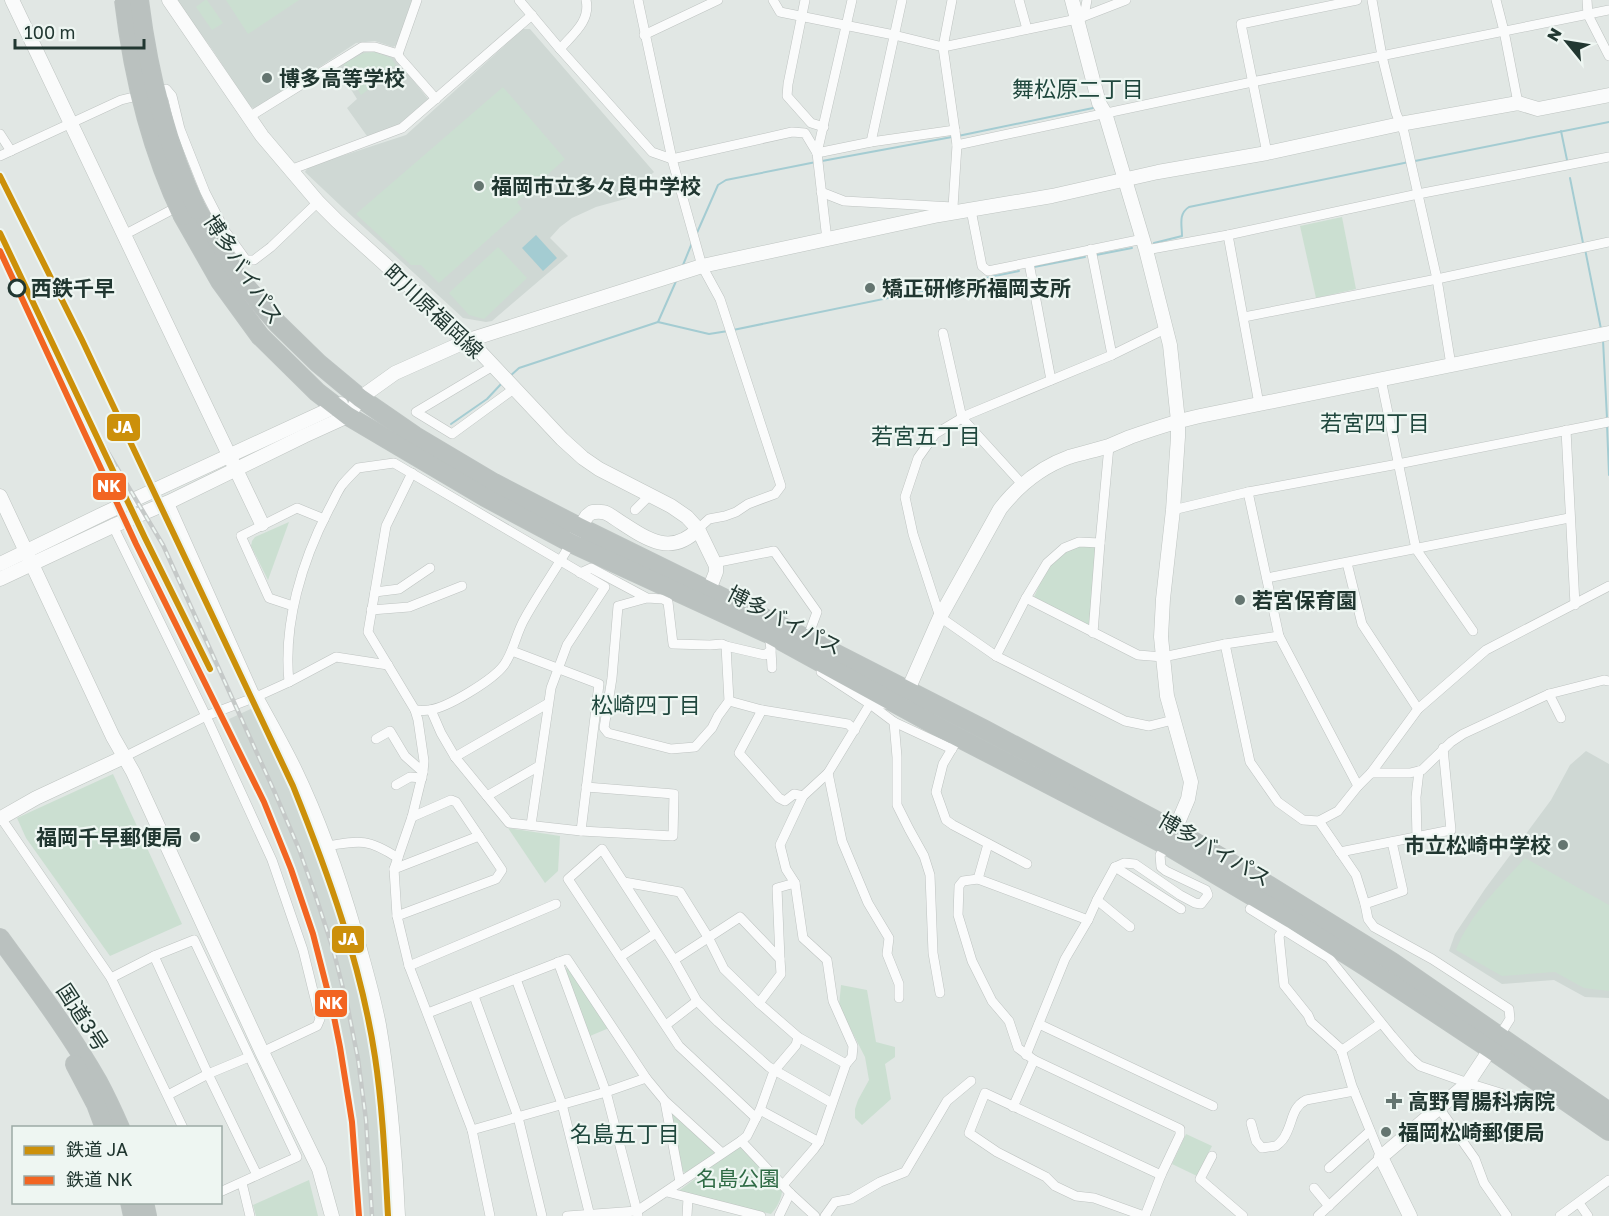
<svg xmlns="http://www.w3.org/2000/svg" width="1609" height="1216" viewBox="0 0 1609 1216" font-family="'Golos Text','Noto Sans JP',sans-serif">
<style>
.built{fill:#cfd8d4}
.green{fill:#cbdfd1}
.water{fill:#a4ccd2}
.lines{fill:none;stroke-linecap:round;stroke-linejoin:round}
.stream{stroke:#a4ccd2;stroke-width:2}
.street-casing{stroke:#bec3c1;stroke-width:10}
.secondary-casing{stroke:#bec4c1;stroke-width:15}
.highway-casing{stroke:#bcc3c1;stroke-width:20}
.street{stroke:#fafbfb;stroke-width:9}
.secondary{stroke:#fafbfb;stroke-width:14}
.highway{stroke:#bac1bf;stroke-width:18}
.rail-casing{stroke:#c5c9c8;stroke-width:4.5}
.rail{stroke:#eef6f2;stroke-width:2;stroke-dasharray:7;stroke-linecap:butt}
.highway-bridge-casing{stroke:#bcc3c1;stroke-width:20;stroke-linecap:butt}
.highway-bridge{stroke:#bac1bf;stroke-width:18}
.rail-1-casing{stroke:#eef6f2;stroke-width:10}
.rail-2-casing{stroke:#eef6f2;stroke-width:10}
.rail-1{stroke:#cc900a;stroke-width:6}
.rail-2{stroke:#f26522;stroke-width:6}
.poi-dot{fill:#647570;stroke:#eef6f2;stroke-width:2}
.stop-dot{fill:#eef6f2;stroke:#213731;stroke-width:3}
.labels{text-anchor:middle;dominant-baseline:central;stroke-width:4.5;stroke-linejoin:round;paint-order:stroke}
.poi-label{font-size:21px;font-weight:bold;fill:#213731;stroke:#eef6f2;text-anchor:start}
.street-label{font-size:21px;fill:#213731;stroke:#eef6f2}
.stop-label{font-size:21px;font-weight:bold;fill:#213731;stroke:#eef6f2;text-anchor:start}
.park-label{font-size:21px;fill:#2f6b45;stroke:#eef6f2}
.neighbourhood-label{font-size:22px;fill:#1f473d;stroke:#eef6f2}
.line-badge{stroke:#eef6f2;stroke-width:2}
.badge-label{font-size:16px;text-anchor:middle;font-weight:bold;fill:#fff}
</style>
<rect width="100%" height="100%" fill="#e1e7e4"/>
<!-- built -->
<g class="built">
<polygon points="176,0 412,0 397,45 393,47 375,41 356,43 259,107 254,108 250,107 212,49"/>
<polygon points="523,29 530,29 654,172 625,199 596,207 572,218 560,227 550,238 568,256 492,321 486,322 463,318 342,207 305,172 308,167 406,135"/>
<polygon points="372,49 396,59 429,100 401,125 367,136 347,108 357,99 337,67 363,51"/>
<polygon points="259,705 319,839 350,937 366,999 377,1052 388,1126 392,1216 363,1216 357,1122 348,1062 323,952 306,898 291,854 229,719"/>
<polygon points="1586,751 1609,764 1609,998 1585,997 1554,980 1502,984 1449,951 1455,934 1485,889 1551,800 1570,765"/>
</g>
<!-- green -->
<g class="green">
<polygon points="205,0 207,0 223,23 212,30 196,7"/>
<polygon points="226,0 299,0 248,34"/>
<polygon points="374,52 391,58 396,65 379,77 381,80 361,95 343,64 364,53"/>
<polygon points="503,87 565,159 517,202 522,209 439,283 421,265 411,265 356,214"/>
<polygon points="1342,217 1356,289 1316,298 1300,226"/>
<polygon points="498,247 527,278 484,319 469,315 449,293"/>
<polygon points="289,522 268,580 251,546 252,541 255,537"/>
<polygon points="1079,546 1093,546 1097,548 1091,623 1087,626 1034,597 1048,566 1064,551"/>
<polygon points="113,774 182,924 110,956 26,838 17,818"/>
<polygon points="508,828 560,836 558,871 545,883"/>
<path d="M 1525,858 L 1609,905 L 1609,991 L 1584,988 L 1555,972 L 1502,976 L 1456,950 C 1470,914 1500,886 1525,858 Z"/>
<polygon points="569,967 609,1028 590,1036 564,970"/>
<polygon points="841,985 867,990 876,1042 895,1047 895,1057 885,1064 891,1099 862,1125 855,1118 855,1109 858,1100 869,1080 865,1057 839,1006"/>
<polygon points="670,1110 714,1149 714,1154 685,1173 683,1171"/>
<polygon points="1186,1134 1212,1146 1197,1176 1172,1164"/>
<path d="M 736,1148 L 742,1148 L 782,1188 C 783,1196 777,1208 771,1214 L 680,1192 L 680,1190 Z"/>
<polygon points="309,1180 318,1216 256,1216 253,1205"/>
</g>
<!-- water -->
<polygon class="water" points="536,235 557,258 543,271 522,248"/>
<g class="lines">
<!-- stream -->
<g class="stream">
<polyline points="1561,131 1567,160"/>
<polyline points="958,136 1093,108"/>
<polyline points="822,161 952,137"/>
<polyline points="1415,161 1609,122"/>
<polyline points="1570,178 1583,243"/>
<polyline points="696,235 718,185 726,180 816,162"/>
<path d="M 1154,243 L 1182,236 C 1182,225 1178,214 1189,207 L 1409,162"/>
<polyline points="1585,249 1601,329"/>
<polyline points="1096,255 1132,248"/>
<polyline points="683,265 692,243"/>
<polyline points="1034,267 1085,257"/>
<polyline points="658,322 677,279"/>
<polyline points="733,330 1019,271"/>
<polyline points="1603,340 1607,418"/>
<polyline points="509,377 519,368 658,322 709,334 728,331"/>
<polyline points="451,424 487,399 502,383"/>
<polyline points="1607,424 1609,475"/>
</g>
<!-- street casing -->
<g class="street-casing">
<g id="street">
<polyline points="519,0 560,49 652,152 672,159 792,132 805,133 817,153"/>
<polyline points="638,0 672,159 702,266 720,299 781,486 775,494 748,504 736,512 725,516 709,519 698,529"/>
<polyline points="773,0 780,12 894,35 943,47 1077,19 1126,0"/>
<polyline points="805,0 788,84 787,96 811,123 824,127"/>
<polyline points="1019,0 1027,29"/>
<polyline points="1372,0 1382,56 1396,113 1404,132 1437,279 1451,365"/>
<polyline points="1496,0 1504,31 1518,103"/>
<polyline points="1587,0 1588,15 1609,56"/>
<polyline points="1084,16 1087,0"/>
<polyline points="644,35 718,0"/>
<path d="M 560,49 C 572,35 591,21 586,0"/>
<polyline points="398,54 417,0"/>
<polyline points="249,117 362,47 375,47 398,54 400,58 436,99"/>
<polyline points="0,134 11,151"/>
<polyline points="871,142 902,0"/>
<polyline points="957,145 1252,82 1609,10"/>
<polyline points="817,153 871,142 955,130"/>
<polyline points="1267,153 1241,24 1357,0"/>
<polyline points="0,156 121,100 166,89 172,96 180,129 205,192 225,231 246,260 254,260 271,247 318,202"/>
<polyline points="290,170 402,128 532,15"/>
<polyline points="821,192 844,201 953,207"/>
<polyline points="971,210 982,266 988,271 1143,239"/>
<polyline points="951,213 953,207 957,145 943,47 952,0"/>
<polyline points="124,235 179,206"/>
<polyline points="1228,235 1259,404"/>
<polyline points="827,240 817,153 852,0"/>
<polyline points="1091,249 1112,355"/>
<polyline points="1146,250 1228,235 1418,194 1609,157"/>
<polyline points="1029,263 1051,380"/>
<polyline points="1244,317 1437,279 1609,242"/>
<polyline points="1165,329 1112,355 967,415 935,434 918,458 905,497 913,534 940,617 996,656 1125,721 1149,726 1173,720"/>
<polyline points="943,333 962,418 1022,484"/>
<polyline points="493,366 416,412 452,434 515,388"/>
<polyline points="1381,379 1416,549 1473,631"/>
<polyline points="1566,430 1575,605"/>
<polyline points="412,473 386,526 368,632 415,710 418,720 424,761 423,772 412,817 394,869 397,916 409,966 472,1130 490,1216"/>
<polyline points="1248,492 1279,636 1358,786"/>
<polyline points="169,502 256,697"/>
<polyline points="635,510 650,495"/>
<polyline points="1173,510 1248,492 1398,464 1609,422"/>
<polyline points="113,526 206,716 272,860 303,950 320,1019 317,1026 262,1052"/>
<polyline points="714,563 774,551 817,612 807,639"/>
<polyline points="1347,563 1362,624 1418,709"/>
<polyline points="580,573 591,568 647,598 663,599 668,602 673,644 710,645 722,644 726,646 729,701 718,716 712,728 695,747 671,749 608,733 604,728 612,678 618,606 647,598"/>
<polyline points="1267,578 1569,518"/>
<polyline points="375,592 399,589 430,568"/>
<polyline points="1026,598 1138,655 1163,657 1225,644 1279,636"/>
<polyline points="293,606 269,598 241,536 297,508 324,519"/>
<polyline points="371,610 409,607 462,586"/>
<polyline points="1093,633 1100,543 1109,446"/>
<polyline points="1225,644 1250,762 1278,802 1303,820 1319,821 1338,811 1358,786 1371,773 1418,709 1486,650 1609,586"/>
<polyline points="726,646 765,655 771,650 769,634"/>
<polyline points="771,650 772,668"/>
<polyline points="512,651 599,684 581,831"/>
<polyline points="996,656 1026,598 1047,563 1064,548 1079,542 1100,543"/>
<polyline points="821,672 870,704 894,722 952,749"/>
<path d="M 289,682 C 283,623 302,561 329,509 C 333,502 337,492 342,485 C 347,479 353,473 358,468 L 394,463 L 605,587 L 567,645 L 551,688 L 531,825"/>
<polyline points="1549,694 1561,718"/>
<polyline points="729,701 762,710 848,724 855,730"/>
<path d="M 415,710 C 419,710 424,711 429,710 C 447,708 493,680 504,665 C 514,651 516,633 525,618 C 539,593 556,569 571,543"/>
<polyline points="431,710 441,733 455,757 509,823 581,831 673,836 674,794 586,787"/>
<polyline points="762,710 739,753 779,798 785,801 794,794 803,796"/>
<polyline points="894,722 897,757 897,805 909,829 924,856 930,875 933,953 940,993"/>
<polyline points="959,737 943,764 936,792 946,820 953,825 1027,864"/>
<polyline points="376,739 390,731 405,756 423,772"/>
<polyline points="124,757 206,716 256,697 289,682 336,657 388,665"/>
<polyline points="455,757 547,704"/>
<polyline points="828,773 842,841 868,903 889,938 887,954 899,984 899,998"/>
<polyline points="1371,773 1410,773 1422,770 1451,742 1463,734 1549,694 1604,680 1609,681"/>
<polyline points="396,785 410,777 422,778"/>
<polyline points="487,796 539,766"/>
<polyline points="0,819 1,818 111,978 183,1128"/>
<polyline points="1319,821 1356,875 1365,904 1368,919 1374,927 1432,959 1509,1009 1510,1019 1500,1035"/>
<polyline points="1417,837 1416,797 1419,771"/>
<polyline points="988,844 978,879 1088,920"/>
<path d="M 327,846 C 361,840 369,839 398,858"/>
<polyline points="1340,852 1451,830 1443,748"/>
<polyline points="1115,867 1181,909"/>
<polyline points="394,869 479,836"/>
<polyline points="978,879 963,881 959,886 958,915 972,961 992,1001 1009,1021 1018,1048 1034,1060 1180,1129 1180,1135 1161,1175 1145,1216"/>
<polyline points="624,882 680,892 708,937 724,969 759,1003 798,1037 846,1064"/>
<polyline points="1097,900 1130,927"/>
<polyline points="1365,904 1403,891 1392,842"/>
<polyline points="1250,909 1329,958 1392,1036 1411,1058 1420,1066 1468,1083 1529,1102 1562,1103"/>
<polyline points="397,916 496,879 502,870 456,802 451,800 412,817"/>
<polyline points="1286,926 1279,936 1284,985 1308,1015 1311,1022 1341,1049 1352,1086 1381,1157 1318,1216"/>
<polyline points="154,956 208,1074 257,1175"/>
<polyline points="620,957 656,933"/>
<polyline points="780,959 777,888 795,883"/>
<polyline points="674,960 740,917 780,959 781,974 759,1003"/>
<polyline points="558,962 606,1092 637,1211 638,1216"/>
<polyline points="409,966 556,904"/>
<polyline points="111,978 154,956 194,940 297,1157 220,1192"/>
<polyline points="516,979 562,1104 590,1216"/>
<polyline points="474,996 518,1117 542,1216"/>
<polyline points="428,1013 567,959 646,1078 665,1101 722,1153"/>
<polyline points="1039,1024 1213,1106"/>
<polyline points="666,1025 697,1001"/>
<polyline points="1341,1051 1381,1023"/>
<polyline points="1026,1055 1065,959 1088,920 1097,900 1115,867 1124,863 1135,864 1180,895 1195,903 1201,904 1208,895 1206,890 1166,871 1161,867 1160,855 1168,846"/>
<polyline points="168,1095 208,1074 249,1057"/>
<polyline points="665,1102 680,1182"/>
<polyline points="1013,1107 1034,1060"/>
<polyline points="1439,1108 1475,1159 1484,1183 1507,1216"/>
<polyline points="760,1110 819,1142"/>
<polyline points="756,1118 679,1046 568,879 602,849 674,960 697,1001 718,1022 769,1067 832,1103"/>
<path d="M 1251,1123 L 1256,1141 L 1262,1148 L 1276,1146 C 1280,1143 1284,1139 1286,1134 C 1293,1121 1292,1107 1306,1100 L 1354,1091"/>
<polyline points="472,1130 606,1092 646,1078"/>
<polyline points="741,1141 790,1193 815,1216"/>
<polyline points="1212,1156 1200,1179 1243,1216"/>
<polyline points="1329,1168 1370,1131"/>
<polyline points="242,1183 250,1216"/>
<polyline points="783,1185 814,1149 819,1142 846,1064 852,1057 853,1046 833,1001 827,960 803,938 795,883 786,869 780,845 803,796 828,773 870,704 889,704"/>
<polyline points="1314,1188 1329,1206"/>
<polyline points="667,1192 761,1216"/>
<polyline points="1579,1203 1588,1216"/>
<polyline points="567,1216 637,1211 741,1141 747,1136 760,1110 774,1071 796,1045 798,1037"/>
<polyline points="687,1216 688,1198"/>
<polyline points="779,1216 790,1193"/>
<polyline points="825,1216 835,1202 851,1199 880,1182 905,1172 947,1101 971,1081"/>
<polyline points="1144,1216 1094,1198 1076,1196 1055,1186 1046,1177 997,1152 969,1133 985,1093 1161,1175"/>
<polyline points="1560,1216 1609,1180"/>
</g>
</g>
<!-- secondary casing -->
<g class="secondary-casing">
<g id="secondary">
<polyline points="12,0 262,524"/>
<polyline points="169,0 262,136 318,202 337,221 469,340 562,439 583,458 599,469 671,506 687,517 698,529 716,566 716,572 709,590"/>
<polyline points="1072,0 1099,103 1105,113 1146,250 1170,345 1178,421 1178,437 1173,510 1163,599 1161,637 1167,696 1191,782 1188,799 1171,839"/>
<polyline points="0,496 113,737 133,772 262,1052 319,1169 332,1216"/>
<path d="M 576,534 L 587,516 L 592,512 C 596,512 602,511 606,513 C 611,515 617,520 622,523 C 648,540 672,556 698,529"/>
<polyline points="0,564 105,513 341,404"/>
<polyline points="0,579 113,526 169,502 304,436 348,416 360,398 395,373 469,340 702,266 939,215 1052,196 1158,172 1267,153 1400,124 1518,103 1538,109 1609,95"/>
<path d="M 256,697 C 269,721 283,745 295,770 C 320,822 339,877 355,932 C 364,963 373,994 379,1025 C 390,1088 395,1152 398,1216"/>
<path d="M 904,699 L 940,617 L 1000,509 C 1018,486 1041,467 1069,457 C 1082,453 1096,450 1109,446 C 1116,443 1123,440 1130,437 C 1153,429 1176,421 1200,416 L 1609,333"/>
<polyline points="1,818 36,798 124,757"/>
<polyline points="1410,1216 1381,1157 1468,1083 1495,1042"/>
</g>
</g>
<!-- highway casing -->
<g class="highway-casing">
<g id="highway">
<polyline points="197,210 236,275 277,323 318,363 360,398 415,436 494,483 579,527 807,639 985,730 1176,831 1268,885 1392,962 1609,1112"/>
<polyline points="183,216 220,281 260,336 317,392 348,416 485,497 571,543 769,634 944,730 1168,846 1291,919 1365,966 1490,1049 1609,1131"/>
<path d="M 0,938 C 34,985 69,1031 98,1082 C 106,1097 113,1112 120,1128"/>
<polyline points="75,1064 96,1104 105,1128"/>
<polyline points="130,1202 133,1216"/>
<polyline points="144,1202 147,1216"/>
</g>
</g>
<!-- street -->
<use href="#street" class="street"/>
<!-- secondary -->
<use href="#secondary" class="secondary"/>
<!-- highway -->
<use href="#highway" class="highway"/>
<!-- rail casing -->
<g class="rail-casing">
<polyline id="rail" points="88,419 163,545 275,793 299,849 315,894 333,949 347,1004 358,1059 366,1120 372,1216"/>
</g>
<!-- rail -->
<use href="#rail" class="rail"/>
<!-- highway-bridge casing -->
<g class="highway-bridge-casing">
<g id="highway-bridge">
<path d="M 124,0 C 133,75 150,148 183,216"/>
<path d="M 139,0 C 148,73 165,143 197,210"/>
</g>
</g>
<!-- highway-bridge -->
<use href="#highway-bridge" class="highway-bridge"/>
<!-- rail-1 casing -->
<g class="rail-1-casing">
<g id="rail-1">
<path d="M 0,176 L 82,340 L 293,786 C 328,873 361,964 375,1057 C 383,1110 385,1163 388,1216"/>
<polyline points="0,233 145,538 210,669"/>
</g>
</g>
<!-- rail-2 casing -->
<g class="rail-2-casing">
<polyline id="rail-2" points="0,251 136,544 264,802 291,869 313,934 333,1012 340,1047 352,1122 359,1216"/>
</g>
<!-- rail-1 -->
<use href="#rail-1" class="rail-1"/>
<!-- rail-2 -->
<use href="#rail-2" class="rail-2"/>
</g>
<!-- markers -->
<g class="poi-dot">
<circle cx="267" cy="78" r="6"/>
<circle cx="479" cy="186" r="6"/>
<circle cx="870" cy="288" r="6"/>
<circle cx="1240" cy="600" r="6"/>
<circle cx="195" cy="837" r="6"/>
<circle cx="1563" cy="845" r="6"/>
<path d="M1391 1092h6v6h6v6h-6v6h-6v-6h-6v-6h6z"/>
<circle cx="1386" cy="1132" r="6"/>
</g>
<circle class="stop-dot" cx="17" cy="288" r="8"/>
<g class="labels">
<!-- poi labels -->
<g class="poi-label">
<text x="279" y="78">博多高等学校</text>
<text x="491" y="186">福岡市立多々良中学校</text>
<text x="882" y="288">矯正研修所福岡支所</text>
<text x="1252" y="600">若宮保育園</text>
<text x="183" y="837" text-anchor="end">福岡千早郵便局</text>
<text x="1551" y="845" text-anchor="end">市立松崎中学校</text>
<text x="1408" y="1101">高野胃腸科病院</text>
<text x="1398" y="1132">福岡松崎郵便局</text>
</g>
<!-- street labels -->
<g class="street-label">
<text transform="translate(244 269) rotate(57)">博多バイパス</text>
<text transform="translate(434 311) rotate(43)">町川原福岡線</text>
<text transform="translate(785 620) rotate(27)">博多バイパス</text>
<text transform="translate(1215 849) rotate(30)">博多バイパス</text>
<text transform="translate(83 1017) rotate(57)">国道3号</text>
</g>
<!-- stop labels -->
<g class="stop-label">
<text x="31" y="288">西鉄千早</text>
</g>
<!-- park labels -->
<g class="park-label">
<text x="738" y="1178">名島公園</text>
</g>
<!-- neighbourhood labels -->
<g class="neighbourhood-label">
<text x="1078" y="88">舞松原二丁目</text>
<text x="1375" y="422">若宮四丁目</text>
<text x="926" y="435">若宮五丁目</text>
<text x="646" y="704">松崎四丁目</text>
<text x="625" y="1133">名島五丁目</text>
</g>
</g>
<g class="line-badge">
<rect x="106" y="413" width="35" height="29" rx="6" fill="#cc900a"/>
<rect x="92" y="472" width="35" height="29" rx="6" fill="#f26522"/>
<rect x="331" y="925" width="34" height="29" rx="6" fill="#cc900a"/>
<rect x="314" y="989" width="34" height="29" rx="6" fill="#f26522"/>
</g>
<g class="badge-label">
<text x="123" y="433">JA</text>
<text x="109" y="492">NK</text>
<text x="348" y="945">JA</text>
<text x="331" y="1009">NK</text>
</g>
<!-- legend -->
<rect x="12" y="1126" width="210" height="78" fill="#eef6f2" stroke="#9caaa5" stroke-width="1.5"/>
<rect x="24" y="1146" width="30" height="9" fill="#cc900a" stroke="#9caaa5" stroke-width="1.5"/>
<text x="66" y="1156" font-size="18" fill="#213731">鉄道 JA</text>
<rect x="24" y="1176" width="30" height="9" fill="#f26522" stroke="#9caaa5" stroke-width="1.5"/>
<text x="66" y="1186" font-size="18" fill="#213731">鉄道 NK</text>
<!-- north arrow -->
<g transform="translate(1567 42) rotate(300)" stroke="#eef6f2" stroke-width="4.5" paint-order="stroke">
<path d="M0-4.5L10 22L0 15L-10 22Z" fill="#213731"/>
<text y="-9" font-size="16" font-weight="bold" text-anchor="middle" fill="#213731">N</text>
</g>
<!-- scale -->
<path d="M15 39v9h129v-9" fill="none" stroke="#213731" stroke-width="3"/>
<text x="24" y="39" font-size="18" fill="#213731" stroke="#eef6f2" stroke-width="4.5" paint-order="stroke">100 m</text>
</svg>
